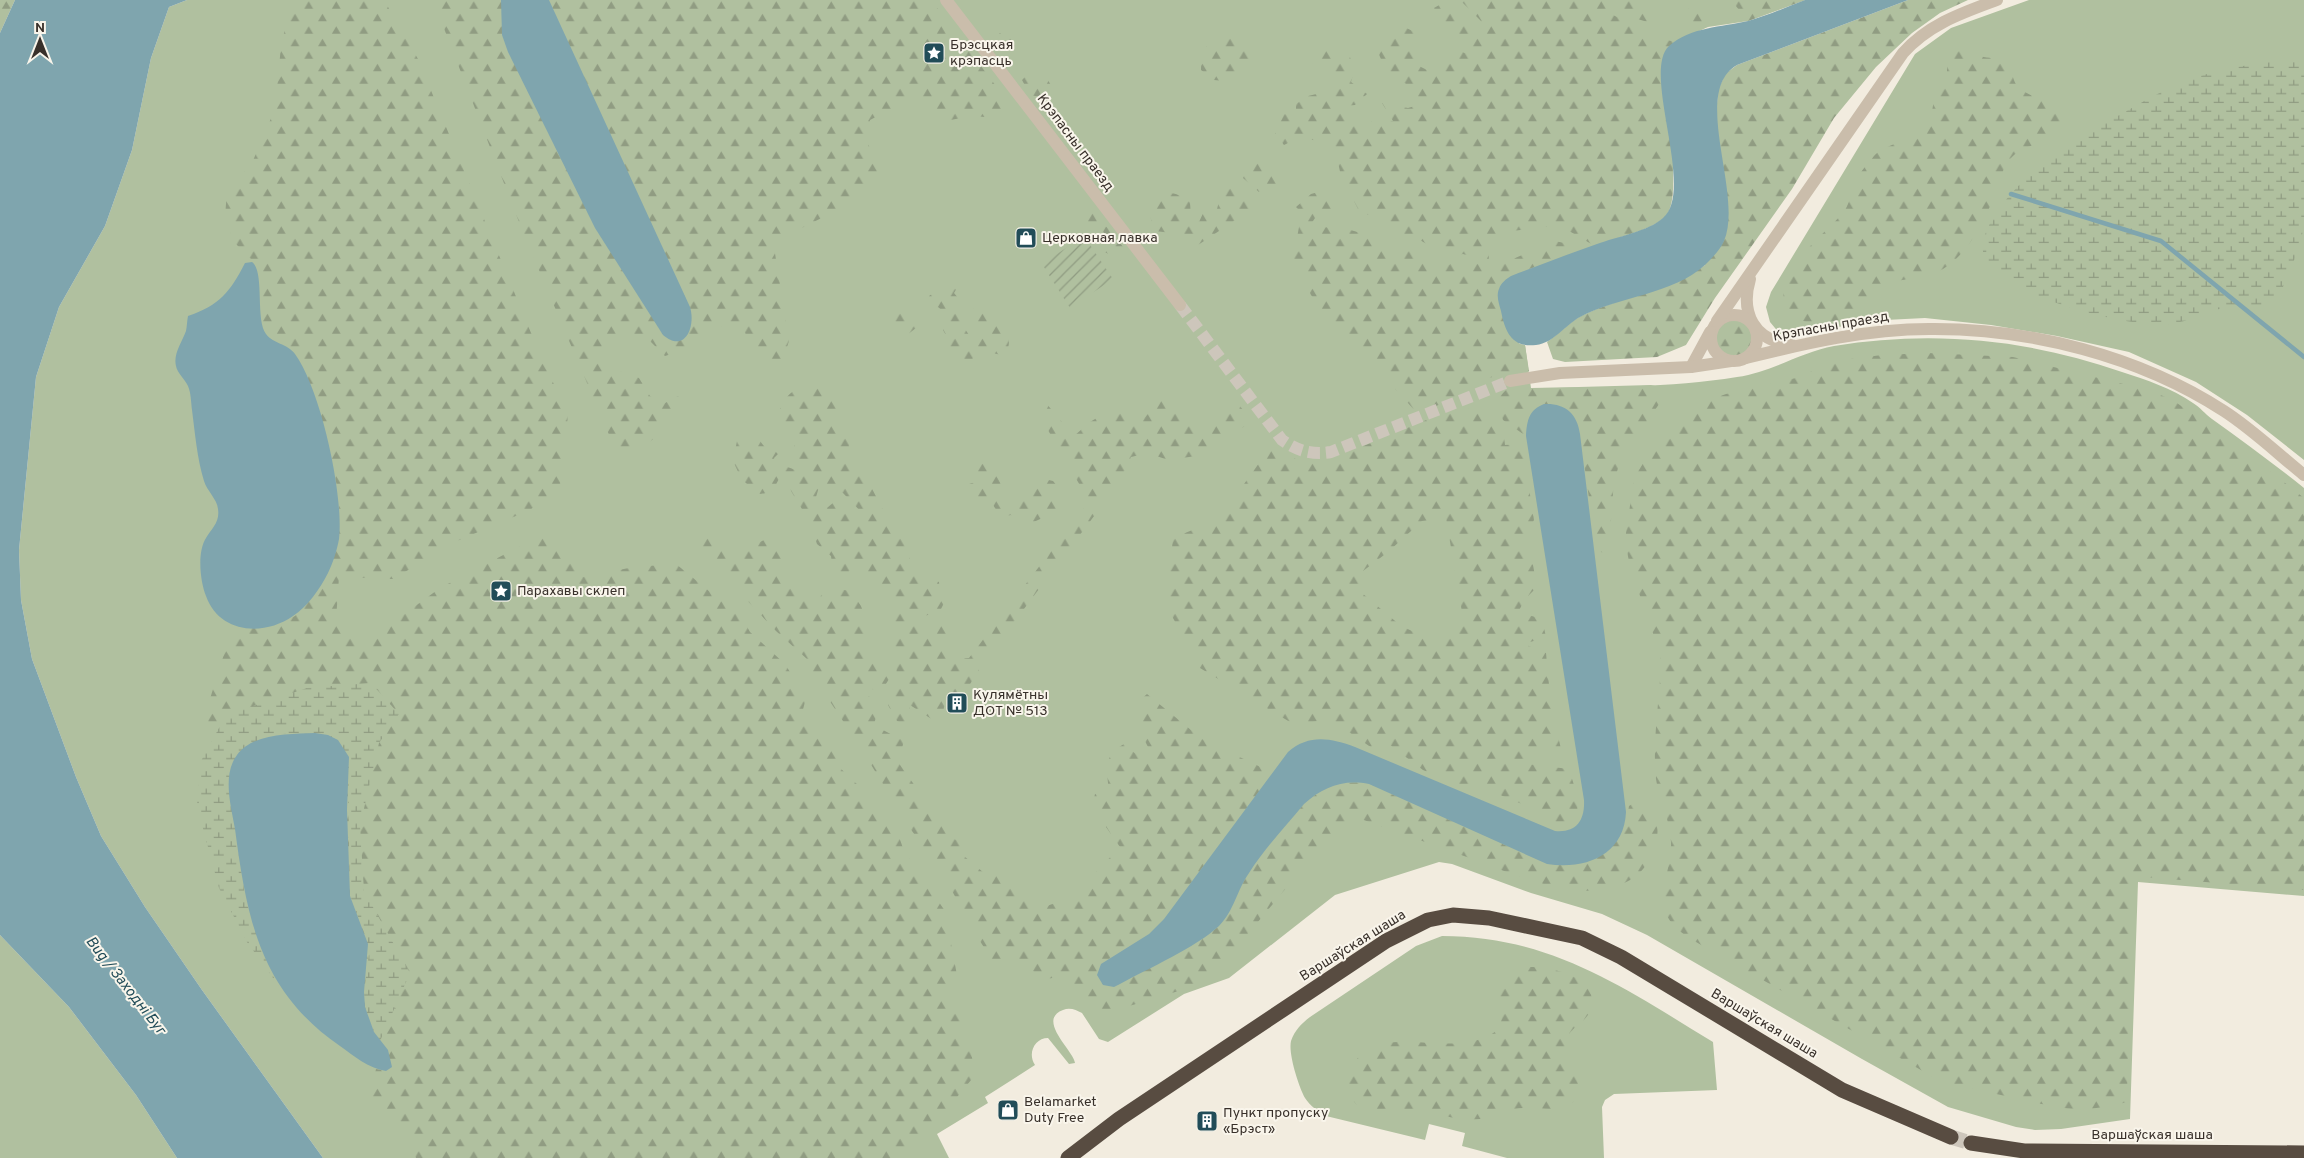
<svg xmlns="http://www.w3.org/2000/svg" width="2304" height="1158" viewBox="0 0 2304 1158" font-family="Overpass,sans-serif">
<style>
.green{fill:#b0c09f}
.forest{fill:url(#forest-firs);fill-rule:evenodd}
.wetland{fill:url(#wetland-marsh)}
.garden{fill:url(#garden-furrows)}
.water{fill:#7fa5ae}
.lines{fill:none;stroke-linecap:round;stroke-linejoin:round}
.stream{stroke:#7fa5ae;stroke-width:4.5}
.minor-tunnel{stroke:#cdc6bb;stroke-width:12;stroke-dasharray:12 6;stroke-linecap:butt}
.highway-tunnel{stroke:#cdc6bb;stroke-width:15;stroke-dasharray:15 8;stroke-linecap:butt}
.minor{stroke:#cabdab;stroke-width:12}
.highway{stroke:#584c41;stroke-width:15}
.labels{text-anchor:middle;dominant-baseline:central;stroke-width:4;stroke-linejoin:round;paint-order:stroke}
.poi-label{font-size:14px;fill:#38302a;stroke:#f9f5eb;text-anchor:start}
.street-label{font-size:14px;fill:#38302a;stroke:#f9f5eb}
.water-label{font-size:15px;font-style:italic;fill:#214c58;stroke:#f9f5eb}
</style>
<defs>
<pattern id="forest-firs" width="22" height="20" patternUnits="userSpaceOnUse" patternTransform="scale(1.25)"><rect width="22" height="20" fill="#b0c09f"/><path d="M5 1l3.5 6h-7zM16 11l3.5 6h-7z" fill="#909c82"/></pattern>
<pattern id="wetland-marsh" width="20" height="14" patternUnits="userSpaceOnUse" patternTransform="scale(1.25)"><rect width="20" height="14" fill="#b0c09f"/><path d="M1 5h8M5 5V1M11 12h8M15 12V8" fill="none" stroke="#909c82"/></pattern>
<pattern id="garden-furrows" width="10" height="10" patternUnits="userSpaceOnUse" patternTransform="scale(1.25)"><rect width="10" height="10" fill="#b0c09f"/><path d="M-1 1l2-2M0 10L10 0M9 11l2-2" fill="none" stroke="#909c82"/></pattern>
</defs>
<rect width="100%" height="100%" fill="#f2ecdf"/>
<!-- green -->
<g class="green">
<path d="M 187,0 L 1805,0 L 1748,21 L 1708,27 L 1675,42 L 1673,180 L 1519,344 L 1525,345 L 1531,388 C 1599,387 1670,388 1737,377 C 1772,372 1801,352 1834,346 C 1932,330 2028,339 2122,372 C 2146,380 2172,388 2193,403 C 2200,407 2205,414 2212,419 C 2243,441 2274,464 2304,488 L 2304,896 L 2138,882 L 2130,1119 L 2061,1129 L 2035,1130 L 2016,1127 L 1948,1107 L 1862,1059 L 1647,935 L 1602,914 L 1531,893 L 1452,864 L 1439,862 L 1335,895 L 1229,978 L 1184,994 L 1108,1042 L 1099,1039 L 1082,1013 C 1076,1010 1070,1007 1063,1010 C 1036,1020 1074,1051 1075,1063 L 1069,1064 L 1048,1038 C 1035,1038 1027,1053 1035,1065 L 985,1097 L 988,1103 L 937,1134 L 949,1158 L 323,1158 L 202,990 L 145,907 L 101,836 L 76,777 L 32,659 L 21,600 L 19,550 L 36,377 L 59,307 L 105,226 L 132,150 L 151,58 L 169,7 Z"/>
<polygon points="2029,0 2304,0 2304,460 2247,415 2196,382 2129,352 2057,336 1991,325 1925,318 1865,321 1795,337 1780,334 1770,322 1766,307 1771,292 1915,54 1951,28"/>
<polygon points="0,935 69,1007 136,1095 177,1158 0,1158"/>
<path d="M 1442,936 C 1551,936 1624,988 1713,1042 L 1717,1090 L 1614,1094 L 1605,1100 L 1602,1107 L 1604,1158 L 1507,1158 L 1462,1146 L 1465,1133 L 1429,1124 L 1425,1140 L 1326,1116 C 1318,1111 1310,1106 1305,1098 C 1299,1087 1288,1054 1291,1041 C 1295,1030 1301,1024 1310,1017 L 1416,946 Z"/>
</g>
<!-- forest -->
<g class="forest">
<polygon points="0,0 15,0 0,33"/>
<polygon points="292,0 384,0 418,59 536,345 568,415 560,486 530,510 457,541 393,579 339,577 336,620 362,645 440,588 549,531 583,577 634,567 676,564 742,618 750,632 785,664 806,698 801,717 837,753 838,766 862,789 881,822 897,831 904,851 945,911 959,986 946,990 946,1004 959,1006 963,1036 968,1041 976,1074 907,1158 416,1158 398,1117 369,1100 376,1069 386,1071 392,1067 223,740 208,726 209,702 228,641 246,628 273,626 295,616 317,591 328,573 339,540 339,498 335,476 313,390 290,348 274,341 263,330 256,264 234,242 225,217 227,191 252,163 275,109 281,46"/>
<polygon points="433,0 931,0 1005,98 999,118 972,116 934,123 920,94 870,120 868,144 882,172 853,202 780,239 774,247 789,341 782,362 769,364 755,352 743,329 721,326 705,328 699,336 699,345 665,356 650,341 624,330 605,339 599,353 616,370 639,378 650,396 663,404 678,396 686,405 665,420 659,434 640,450 618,450 610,437 524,235"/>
<path d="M 1460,0 L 1648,0 L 1654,24 L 1631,17 L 1617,5 L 1611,14 L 1659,38 L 1675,42 L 1667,49 L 1661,61 C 1660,94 1686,196 1665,217 C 1651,231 1612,239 1593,245 L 1559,225 L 1505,232 L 1488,246 L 1489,261 L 1463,254 L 1448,257 L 1415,237 L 1389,239 L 1384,221 L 1359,211 L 1341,176 L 1337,158 L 1331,144 L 1300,137 L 1284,145 L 1275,134 L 1284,114 L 1296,116 L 1296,104 L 1308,96 L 1329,91 L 1335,73 L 1309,62 L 1308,52 L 1327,48 L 1350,57 L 1354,72 L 1351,82 L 1367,94 L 1355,105 L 1344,106 L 1346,119 L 1364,129 L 1373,120 L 1393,121 L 1382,103 L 1408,108 L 1418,105 L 1418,90 C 1396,79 1384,73 1377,48 L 1384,37 L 1390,42 L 1402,26 L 1419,34 L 1415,50 L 1425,60 L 1417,65 L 1433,73 L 1448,65 L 1448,47 L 1479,58 L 1456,42 L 1434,8 L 1441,4 L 1482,30 L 1485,25 Z"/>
<polygon points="1731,0 1805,0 1748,21"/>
<path d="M 1908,0 L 1968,0 L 1940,13 L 1912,33 L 1876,67 L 1834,118 L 1792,189 L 1715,298 L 1686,345 L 1657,357 L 1565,362 L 1553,359 L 1547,342 C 1559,334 1568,323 1581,316 C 1621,296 1668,292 1705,265 L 1718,90 L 1725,74 L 1737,65 Z"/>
<polygon points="1698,3 1714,16 1705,27 1691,31 1676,16"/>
<polygon points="1000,33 1010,34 1021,48 1013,59 999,53 992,40"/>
<polygon points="1233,35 1250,44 1254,64 1234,82 1214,80 1201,70 1201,52 1214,39"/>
<path d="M 1961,46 C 1967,50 1974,54 1981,56 C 1988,59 1997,57 2004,61 C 2013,66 2011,79 2018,87 C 2034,102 2073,101 2058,135 C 2045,144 2026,144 2014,155 C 2002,165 2000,182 1995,195 C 1984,221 1968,254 1943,269 C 1924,281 1898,276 1879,288 C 1863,297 1854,313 1838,320 C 1827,325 1807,325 1798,318 C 1752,285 1827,235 1845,210 C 1850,202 1851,193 1854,185 C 1857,175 1867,165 1873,157 C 1887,141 1911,144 1925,128 C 1934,118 1931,104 1937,92 C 1939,88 1944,85 1947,81 L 1947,56 Z"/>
<polygon points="1029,73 1046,77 1052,87 1045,98 1030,95 1022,80"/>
<polygon points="1264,159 1279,169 1277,187 1259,192 1243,178 1246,162"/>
<path d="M 1230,187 L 1250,196 L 1249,210 L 1231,211 L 1237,219 L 1192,249 L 1184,243 L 1188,235 L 1155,231 L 1149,213 L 1154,196 C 1168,190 1179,193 1190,202 L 1191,218 L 1199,222 L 1204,211 L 1217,209 L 1222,191 Z"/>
<path d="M 1322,191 L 1334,199 L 1338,210 L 1319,212 L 1309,227 C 1340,227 1363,227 1385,251 L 1413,244 L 1424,250 L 1427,258 L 1442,269 L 1452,263 L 1461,272 L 1476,263 L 1488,270 L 1554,241 L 1570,244 L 1572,253 L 1511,276 L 1519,344 L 1525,345 L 1529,371 L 1487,378 L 1452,400 L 1417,413 L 1380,372 L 1351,347 L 1311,295 L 1293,259 L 1299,227 L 1305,216 L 1296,207 L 1311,194 Z"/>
<path d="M 1083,212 L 1093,212 C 1104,226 1118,235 1126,253 L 1122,261 L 1097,248 L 1104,232 L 1095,229 L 1084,220 Z"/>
<path d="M 951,281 L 959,285 L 954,293 L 964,305 L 961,311 L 966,312 L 963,326 L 973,341 L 978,342 C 984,331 976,328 974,318 C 973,313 974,305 975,300 L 984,307 L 990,314 L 996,314 C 1003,323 1012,338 1008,348 L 1012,353 L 1006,356 L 979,350 L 971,361 L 955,357 L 945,350 L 947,337 L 943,330 C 945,320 947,314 938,307 L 928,308 L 929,296 Z"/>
<polygon points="896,308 911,312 921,324 907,335 889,330 888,314"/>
<circle cx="1734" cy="338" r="20"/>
<path d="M 1928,353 L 2013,357 L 2152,391 L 2174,401 L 2236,444 L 2304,498 L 2304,890 L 2132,876 L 2127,1102 C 2084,1113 2067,1110 2025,1100 C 1994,1093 1965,1089 1935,1078 L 1689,938 C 1678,930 1666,921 1664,906 C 1661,885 1672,863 1671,842 C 1670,818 1659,801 1656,779 C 1652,740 1660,700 1661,660 L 1657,645 L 1630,567 L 1625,540 L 1634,478 L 1648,455 L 1701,403 L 1726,394 L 1796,378 L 1835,361 L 1882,355 Z"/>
<path d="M 815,385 L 831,391 L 838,404 L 833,419 L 850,434 L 848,465 L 866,477 L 884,512 L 900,533 L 914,570 L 939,582 L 940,593 L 947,597 L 939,613 L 917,617 L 909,612 L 909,620 L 918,627 L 939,620 C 951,629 949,640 947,653 L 955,659 L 969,658 L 1084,508 L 1085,494 L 1045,425 L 1045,402 L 1074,436 L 1090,422 L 1115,407 L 1145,417 L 1167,394 L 1199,432 L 1239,405 L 1252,421 L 1203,455 L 1168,460 L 1148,453 L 1131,457 L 1119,483 L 1005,634 L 979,664 L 979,670 L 965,692 L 950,698 L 944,707 L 942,722 L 933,720 L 910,705 L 907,726 L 897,721 L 888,705 C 896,687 900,673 893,653 L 880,649 L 881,642 L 889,642 L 900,636 L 893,629 L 895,605 L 875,583 L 851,569 L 844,578 L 833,572 L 831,556 L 817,544 L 808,519 L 791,491 L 789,475 L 781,475 L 772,492 L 760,494 L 742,480 L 733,461 L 737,441 L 746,435 L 760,441 L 767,450 L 772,448 L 778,454 L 774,458 L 776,466 C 795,466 805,475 819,487 L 816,497 L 828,507 L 833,503 L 853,519 L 865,516 L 843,493 L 830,489 L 805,467 L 794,453 L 794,439 L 778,414 C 786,393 793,388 815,385 Z"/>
<polygon points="1651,385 1660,387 1664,397 1622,457 1614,480 1609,547 1603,553 1596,549 1579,426 1567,408 1552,404 1526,427 1526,436 1503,420 1496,400 1507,389"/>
<path d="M 1478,405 L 1503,429 L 1505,445 L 1522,444 L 1534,520 L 1519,548 L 1533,565 L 1537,587 L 1526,598 L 1518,612 L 1542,619 L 1546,637 L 1524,644 L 1546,653 L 1551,706 L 1561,749 L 1538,750 L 1519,745 L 1527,764 L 1569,769 L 1578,798 L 1577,818 L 1565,829 L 1552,826 L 1541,812 L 1469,782 L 1469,790 L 1423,770 L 1386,742 L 1372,748 L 1330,719 L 1295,725 L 1200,668 L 1166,605 L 1173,538 L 1219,519 L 1272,445 L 1299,461 L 1325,462 L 1448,411 L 1458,413 ZM 1446,518 L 1464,624 L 1434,641 L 1401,626 L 1362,593 L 1363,571 L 1388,552 L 1422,521 Z"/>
<path d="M 978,461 C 995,470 1001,478 1004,497 L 1016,501 L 1023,490 L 1029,490 L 1040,478 L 1053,481 L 1061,490 L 1058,507 L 1049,515 L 1027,525 L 1011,515 L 1001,517 L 993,505 L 982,506 L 964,494 L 969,484 L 979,481 L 970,468 Z"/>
<path d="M 711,532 L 731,549 L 744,550 L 772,536 C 786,548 788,561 781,578 L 793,580 L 796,598 L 817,604 L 825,587 L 851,591 L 861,606 L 868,626 L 860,646 L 880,658 L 891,676 L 882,690 L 860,688 L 857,699 L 869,696 L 879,707 L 872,731 L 883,730 L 904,741 L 898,762 L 952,838 L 967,845 L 964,856 L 984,873 L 1001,868 L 1021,897 L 1044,907 L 1072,897 L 1120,847 L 1092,807 L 1095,794 L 1109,792 C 1107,770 1102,756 1124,744 L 1142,759 L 1148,747 L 1144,739 L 1139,701 L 1147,694 L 1202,739 L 1273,773 L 1164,919 L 1149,934 L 1101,964 L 1099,980 L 1108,987 C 1139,971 1194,949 1219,926 C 1234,911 1237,890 1249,873 C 1265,849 1285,827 1304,804 C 1323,787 1343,779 1369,784 L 1547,864 L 1576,865 L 1591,861 L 1626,823 L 1629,806 C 1662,784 1677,868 1614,887 C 1569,901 1507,871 1464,856 C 1430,844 1395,831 1361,819 L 1326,840 L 1208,982 L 1103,1014 L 1057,977 L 1042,980 L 1023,961 L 997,962 L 984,958 L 985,949 L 973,930 L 943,874 L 912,831 L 857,742 L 807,667 L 807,659 L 776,631 L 705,556 L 695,538 Z"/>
<path d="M 1529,967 C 1550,967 1601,976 1591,1009 C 1586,1024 1567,1027 1565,1045 C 1562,1063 1583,1076 1578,1095 C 1576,1098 1572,1104 1568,1106 C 1554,1112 1538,1107 1523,1108 C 1512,1108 1504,1113 1495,1117 C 1484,1120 1472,1119 1461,1119 C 1447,1118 1434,1111 1420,1110 C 1397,1109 1359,1124 1350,1093 C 1348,1085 1348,1078 1351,1070 C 1354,1059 1366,1048 1377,1045 C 1411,1035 1451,1052 1486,1037 C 1517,1024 1490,998 1502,981 C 1509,973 1519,970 1529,967 Z"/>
</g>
<!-- wetland -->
<g class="wetland">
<path d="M 2299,60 L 2304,62 C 2304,99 2304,135 2304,172 C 2304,189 2304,208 2304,225 C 2302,242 2285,288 2275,301 C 2261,317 2243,305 2225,308 C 2206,310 2190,322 2170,324 C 2131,329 2003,296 1985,259 C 1979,245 1986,230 1993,218 C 2025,169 2065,147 2114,118 C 2139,104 2164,89 2191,79 C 2222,68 2266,61 2299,60 Z"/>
<path d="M 371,683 L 399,714 L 379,743 L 360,826 L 364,891 L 410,973 L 380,1041 L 374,1032 L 365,1007 L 364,992 L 369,954 L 365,935 L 350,896 L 348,796 L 338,740 C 322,733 276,729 262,741 C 249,751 239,767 229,780 L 245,898 L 262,951 L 279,986 L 247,942 L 219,888 L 197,806 L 201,761 L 226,715 L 307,688 Z"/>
</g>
<!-- garden -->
<polygon class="garden" points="1084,236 1113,279 1070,308 1042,264"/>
<!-- water -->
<g class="water">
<polygon points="15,0 187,0 169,7 151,58 132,150 105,226 59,307 36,377 19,550 21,600 32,659 76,777 101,836 145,907 202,990 323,1158 177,1158 136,1095 69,1007 0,935 0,33"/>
<path d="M 501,0 L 549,0 L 690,307 C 696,326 685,354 663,335 L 595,228 L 508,52 L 502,35 Z"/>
<path d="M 1805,0 L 1908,0 L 1737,65 C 1690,92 1744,194 1724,241 C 1720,250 1712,258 1705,265 C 1672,295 1619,296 1580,317 C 1565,325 1554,343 1536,345 C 1512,348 1505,332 1501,311 C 1499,304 1496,296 1499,289 C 1501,283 1506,279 1511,276 C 1540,265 1568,254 1597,244 C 1616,237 1649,231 1663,218 C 1696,190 1641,72 1669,46 C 1690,27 1722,27 1748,21 C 1767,16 1786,7 1805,0 Z"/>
<path d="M 252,262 C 265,271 255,319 266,334 C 273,344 287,343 295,354 C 321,390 344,495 339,539 C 337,550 333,563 328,573 C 320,589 307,607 293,616 C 263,637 219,633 206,596 C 200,581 197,552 206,538 C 212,528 220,522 218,509 C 217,499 207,491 204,481 C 197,458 195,433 192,410 C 191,402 191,393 188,386 C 185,379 177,373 176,366 C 173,354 182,342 186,331 C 187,326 187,321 188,316 C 220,305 230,292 245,263 Z"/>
<path d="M 1544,404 C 1565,403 1577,413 1580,434 L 1626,812 C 1624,855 1586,870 1547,864 L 1369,784 C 1343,779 1323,787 1304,804 C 1285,827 1265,848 1249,873 C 1237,890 1234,911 1219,926 C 1195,948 1149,968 1120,984 L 1114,987 L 1103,985 L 1097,975 L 1101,964 L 1149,934 L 1164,919 L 1288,752 C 1309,734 1330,738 1355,747 L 1555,831 C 1576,833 1585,821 1584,800 L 1526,436 C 1527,420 1529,410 1544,404 Z"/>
<path d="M 315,733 L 328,735 L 338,740 L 349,757 L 347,810 L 350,896 L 368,944 L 364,992 L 365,1007 L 374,1032 L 388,1050 L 392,1067 L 386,1071 C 368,1068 354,1056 340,1046 C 260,991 247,919 235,829 C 231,806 222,775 237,755 C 253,733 290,734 315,733 Z"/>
</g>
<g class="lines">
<!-- stream -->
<polyline class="stream" points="2011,194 2161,241 2304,357"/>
<!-- minor-tunnel -->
<path class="minor-tunnel" d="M 1180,305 L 1282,440 C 1297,451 1313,455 1331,452 L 1510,381"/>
<!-- highway-tunnel -->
<polyline class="highway-tunnel" points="1951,1137 1971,1143"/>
<!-- minor -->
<g class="minor">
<polyline points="946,0 1180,305"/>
<path d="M 1750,279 C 1740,313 1754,341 1792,345"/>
<circle cx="1734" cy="338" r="23"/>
<path d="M 1717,321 L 1903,53 C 1929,24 1962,13 1997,0"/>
<path d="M 1746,358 C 1806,343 1867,329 1929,329 C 2030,328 2139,356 2224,411 C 2252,429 2278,454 2304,475"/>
<polyline points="1691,367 1710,332"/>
<polyline points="1510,381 1560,373 1691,367 1731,361"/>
</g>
<!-- highway -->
<g class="highway">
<polyline points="1971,1143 2024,1151 2304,1153"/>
<polyline points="1068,1158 1119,1119 1386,941 1428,920 1453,915 1489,918 1582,938 1621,957 1842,1090 1951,1137"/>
</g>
</g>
<!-- icons -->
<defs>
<g id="sight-square" transform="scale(1.125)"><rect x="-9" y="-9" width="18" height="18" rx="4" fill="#214c58" stroke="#f9f5eb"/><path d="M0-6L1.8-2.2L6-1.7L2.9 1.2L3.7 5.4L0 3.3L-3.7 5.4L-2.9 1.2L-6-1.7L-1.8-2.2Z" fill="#fff"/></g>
<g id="shop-square" transform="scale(1.125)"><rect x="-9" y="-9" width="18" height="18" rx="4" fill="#214c58" stroke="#f9f5eb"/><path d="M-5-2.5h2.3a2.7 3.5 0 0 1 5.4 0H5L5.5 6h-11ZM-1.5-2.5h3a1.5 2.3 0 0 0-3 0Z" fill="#fff"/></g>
<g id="building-square" transform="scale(1.125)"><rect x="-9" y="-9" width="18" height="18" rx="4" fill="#214c58" stroke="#f9f5eb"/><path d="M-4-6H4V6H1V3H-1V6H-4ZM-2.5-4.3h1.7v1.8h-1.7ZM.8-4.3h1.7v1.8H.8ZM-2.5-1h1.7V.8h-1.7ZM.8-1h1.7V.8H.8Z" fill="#fff"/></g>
</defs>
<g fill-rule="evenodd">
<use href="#sight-square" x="934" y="53"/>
<use href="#shop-square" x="1026" y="238"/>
<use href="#sight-square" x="501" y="591"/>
<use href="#building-square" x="957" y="703"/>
<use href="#shop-square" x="1008" y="1110"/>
<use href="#building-square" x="1207" y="1121"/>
</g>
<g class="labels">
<!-- poi labels -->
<g class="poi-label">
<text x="950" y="45">Брэсцкая<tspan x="950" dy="16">крэпасць</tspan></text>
<text x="1042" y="238">Церковная лавка</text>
<text x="517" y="591">Парахавы склеп</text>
<text x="973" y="695">Кулямётны<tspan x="973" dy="16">ДОТ № 513</tspan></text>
<text x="1024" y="1102">Belamarket<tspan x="1024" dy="16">Duty Free</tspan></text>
<text x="1223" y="1113">Пункт пропуску<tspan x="1223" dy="16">«Брэст»</tspan></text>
</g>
<!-- street labels -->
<g class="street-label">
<text transform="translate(1075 143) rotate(53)">Крэпасны праезд</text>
<text transform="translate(1831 327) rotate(-10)">Крэпасны праезд</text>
<text transform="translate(1353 946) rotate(-32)">Варшаўская шаша</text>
<text transform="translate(1764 1024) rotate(31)">Варшаўская шаша</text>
<text x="2152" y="1135">Варшаўская шаша</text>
</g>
<!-- water labels -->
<g class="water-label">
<text transform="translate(125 986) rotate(52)">Bug / Заходні Буг</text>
</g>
</g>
<!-- north arrow -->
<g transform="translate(40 40)" stroke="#f9f5eb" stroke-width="4" paint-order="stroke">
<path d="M0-4L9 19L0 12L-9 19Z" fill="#38302a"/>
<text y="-8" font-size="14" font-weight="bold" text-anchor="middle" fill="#38302a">N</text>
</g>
</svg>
